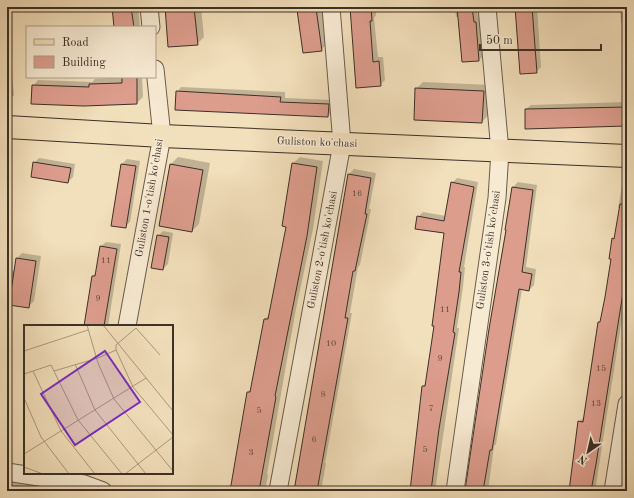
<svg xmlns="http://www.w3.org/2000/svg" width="634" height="498" viewBox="0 0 634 498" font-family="'Old Standard TT',serif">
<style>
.shadow{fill:#0003}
.building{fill:#dd9d8d;stroke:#3c3027}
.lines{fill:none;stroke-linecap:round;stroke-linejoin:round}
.minor-casing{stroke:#6a5c4c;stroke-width:19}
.major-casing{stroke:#3c3027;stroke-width:24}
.minor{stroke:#f7ead3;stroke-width:17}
.major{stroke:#f2dfbb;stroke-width:22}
.labels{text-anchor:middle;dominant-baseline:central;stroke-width:3;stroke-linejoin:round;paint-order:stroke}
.number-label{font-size:9px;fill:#644b40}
.street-label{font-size:11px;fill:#3c3027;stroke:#f7ead3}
.inset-road{fill:none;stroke:#a99980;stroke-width:1}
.view{fill:#7b2cbf;fill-opacity:0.15;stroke:#7b2cbf;stroke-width:2}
.inset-edge{fill:none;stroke:#3c3027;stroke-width:2}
</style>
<rect width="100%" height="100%" fill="#f2dfbb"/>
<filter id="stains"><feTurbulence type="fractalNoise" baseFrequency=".005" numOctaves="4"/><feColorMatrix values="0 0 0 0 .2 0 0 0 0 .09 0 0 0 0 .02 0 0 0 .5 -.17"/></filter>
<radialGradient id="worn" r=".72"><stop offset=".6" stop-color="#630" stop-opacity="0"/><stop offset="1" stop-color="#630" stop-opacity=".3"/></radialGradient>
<!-- shadow -->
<g class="shadow">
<polygon points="7,7 9,7 12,45 9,48 14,95 9,100 7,100"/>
<polygon points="112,7 138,7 140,27 115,27"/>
<polygon points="166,7 201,7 204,37 197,44"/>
<polygon points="299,7 322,7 326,45 321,50 298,10"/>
<polygon points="351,7 376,7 376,15 374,18 378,57 383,57 385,80 380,85"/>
<polygon points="455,7 477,7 478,18 480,17 484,55 479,60 459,17 456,17"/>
<polygon points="516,7 537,7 541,67 536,72"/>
<polygon points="620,7 627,7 627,125 526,109 531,105 625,102 623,23 621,23"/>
<polygon points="123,77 142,77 143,97 137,103 84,105 33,86 38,80 92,82 95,79"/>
<polygon points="423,82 491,85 489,114 482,122 416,89"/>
<polygon points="181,87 285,92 285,98 333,100 332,111 328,116 177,92"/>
<polygon points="7,153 10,153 7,170"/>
<polygon points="178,157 210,163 199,224 192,231 160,225 171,164"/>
<polygon points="300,157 323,161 313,229 295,314 267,474 268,475 265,491 231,491 248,392 252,388 265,319 270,314 287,226 283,225 293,163"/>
<polygon points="39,158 75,164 73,177 68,182 34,163"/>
<polygon points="127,159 140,161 130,222 125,227 122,164"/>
<polygon points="354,169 376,173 369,209 371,209 360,265 358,267 350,313 352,313 325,463 326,463 321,491 294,491 327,309 325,309 349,174"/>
<polygon points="457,178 478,182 464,267 465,267 463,287 457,328 459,328 435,491 411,491 423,386 426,383 435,325 445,232 418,217 423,212 446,216 452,183"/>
<polygon points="627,181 627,287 595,491 570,491 579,422 584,417 599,322 602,320 612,259 613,239 616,237 620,208 618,208 622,186"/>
<polygon points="518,182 537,185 526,267 536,269 534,285 529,290 522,289 496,444 494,446 488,491 466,491 513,187"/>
<polygon points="163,231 173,233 168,264 163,269 158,236"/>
<polygon points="106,242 121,244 108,326 85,326 93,276 97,272 101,246"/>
<polygon points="22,253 41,256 34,301 28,307 7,304 7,270 15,271 17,258"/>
<polygon points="7,481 60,488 60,491 7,491"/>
</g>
<!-- building -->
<g class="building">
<polygon points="112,7 131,7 134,27 114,27"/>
<polygon points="165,7 194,7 198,45 168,47"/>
<polygon points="350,7 371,7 372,21 370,21 373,62 379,61 381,86 356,88"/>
<polygon points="457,7 472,7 474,22 476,22 479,61 462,62"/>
<polygon points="515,7 532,7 537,73 520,74"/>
<polygon points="316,8 322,51 303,53 297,10"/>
<polygon points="122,77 137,77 137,104 84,106 31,104 32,85 89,87 89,84 122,83"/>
<polygon points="415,88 484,91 482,123 414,120"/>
<polygon points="176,91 281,97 280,102 329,104 328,117 175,110"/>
<polygon points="627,107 627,126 525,129 525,109"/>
<polygon points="33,162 71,168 68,183 31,177"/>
<polygon points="292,163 317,167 307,236 275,396 276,397 259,491 230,491 247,392 250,392 264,319 268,319 286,227 282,226"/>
<polygon points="121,164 136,166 126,228 111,226"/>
<polygon points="170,164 203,170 192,232 159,226"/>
<polygon points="348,174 371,178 365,214 367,214 355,271 353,271 345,318 348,318 317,491 294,491"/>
<polygon points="451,182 474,187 459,272 461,272 459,292 453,332 455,333 439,429 431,491 410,491 422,386 425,386 434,326 432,326 444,233 415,229 417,216 444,221"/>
<polygon points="512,187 533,190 522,272 532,274 529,291 519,289 492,450 490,450 483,491 471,491 465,490 489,329 506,230 505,230"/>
<polygon points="620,204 627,205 627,267 596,464 591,491 569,491 578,421 583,422 598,322 600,322 605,297 611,259 609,259 612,238 614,239"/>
<polygon points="157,235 169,237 163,270 151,268"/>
<polygon points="100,246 117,249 104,326 84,326 92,276 95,276"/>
<polygon points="16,258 36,261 29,308 9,305"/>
</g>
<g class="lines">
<!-- minor casing -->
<g class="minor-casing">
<g id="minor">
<polyline points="149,7 151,27"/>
<polyline points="127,326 162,136 155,69"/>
<polyline points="7,472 84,484 103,491"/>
<polyline points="278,491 342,144 331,7"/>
<polyline points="455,491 497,198 500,151 487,7"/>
<polyline points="613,491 627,404"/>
</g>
</g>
<!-- major casing -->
<g class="major-casing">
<polyline id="major" points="7,127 162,136 627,156"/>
</g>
<!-- minor -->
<use href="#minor" class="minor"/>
<!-- major -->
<use href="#major" class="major"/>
</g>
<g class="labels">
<!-- number labels -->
<g class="number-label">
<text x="357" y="193">16</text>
<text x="106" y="260">11</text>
<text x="98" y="298">9</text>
<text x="445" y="309">11</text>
<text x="331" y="343">10</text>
<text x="440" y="358">9</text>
<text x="601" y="368">15</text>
<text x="323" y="394">8</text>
<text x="596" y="403">13</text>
<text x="431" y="408">7</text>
<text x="259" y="410">5</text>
<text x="314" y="439">6</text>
<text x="425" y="449">5</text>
<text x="251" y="452">3</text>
</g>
<!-- street labels -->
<g class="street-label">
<text transform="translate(317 143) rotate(2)">Guliston ko'chasi</text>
<text transform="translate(150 198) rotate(-80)">Guliston 1-o'tish ko'chasi</text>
<text transform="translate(323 250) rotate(-79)">Guliston 2-o'tish ko'chasi</text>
<text transform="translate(489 250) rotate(-82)">Guliston 3-o'tish ko'chasi</text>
</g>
</g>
<!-- overview -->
<g transform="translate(24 325)">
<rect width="149" height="149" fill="#f2dfbb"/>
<path class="inset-road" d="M 63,0 L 74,38 L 90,74 L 149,146M 79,0 L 149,86M 92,25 L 109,62 L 149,110M 0,26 L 64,5M 51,39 L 71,85 L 122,149M 9,46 L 37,106 L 71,149M 30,46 L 74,33 L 92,25 L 92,20 L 112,3 L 136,30M 0,49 L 27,40 L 54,95 L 98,149M 0,73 L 17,112 L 45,149M 0,129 L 122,53M 0,142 L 19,149M 101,149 L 149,112"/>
<path class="view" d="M 81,26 L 116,77 L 51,120 L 17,69 Z"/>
<rect width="149" height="149" class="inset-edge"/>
</g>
<!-- margin -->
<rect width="634" height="498" fill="none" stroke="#f2dfbb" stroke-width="24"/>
<rect x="8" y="8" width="618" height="482" fill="none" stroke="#3c3027" stroke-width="2"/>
<rect x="12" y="12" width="610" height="474" fill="none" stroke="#3c3027"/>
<!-- legend -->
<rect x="26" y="26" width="130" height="52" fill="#f7ead3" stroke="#aca08e"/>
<rect x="34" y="39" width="20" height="6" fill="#f2dfbb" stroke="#aca08e"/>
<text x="62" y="46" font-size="12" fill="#3c3027">Road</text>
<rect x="34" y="56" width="20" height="12" fill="#dd9d8d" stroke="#aca08e"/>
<text x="62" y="66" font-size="12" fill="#3c3027">Building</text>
<!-- north arrow -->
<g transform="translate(588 452) rotate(214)" stroke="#f7ead3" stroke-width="3" paint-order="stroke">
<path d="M0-3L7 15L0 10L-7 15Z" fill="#3c3027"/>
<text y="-6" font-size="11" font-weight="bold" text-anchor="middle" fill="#3c3027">N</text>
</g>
<!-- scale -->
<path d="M480 44v6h121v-6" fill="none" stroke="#3c3027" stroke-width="2"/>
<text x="486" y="44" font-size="12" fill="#3c3027" stroke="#f7ead3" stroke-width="3" paint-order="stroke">50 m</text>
<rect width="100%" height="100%" filter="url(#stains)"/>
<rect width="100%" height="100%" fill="url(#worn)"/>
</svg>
